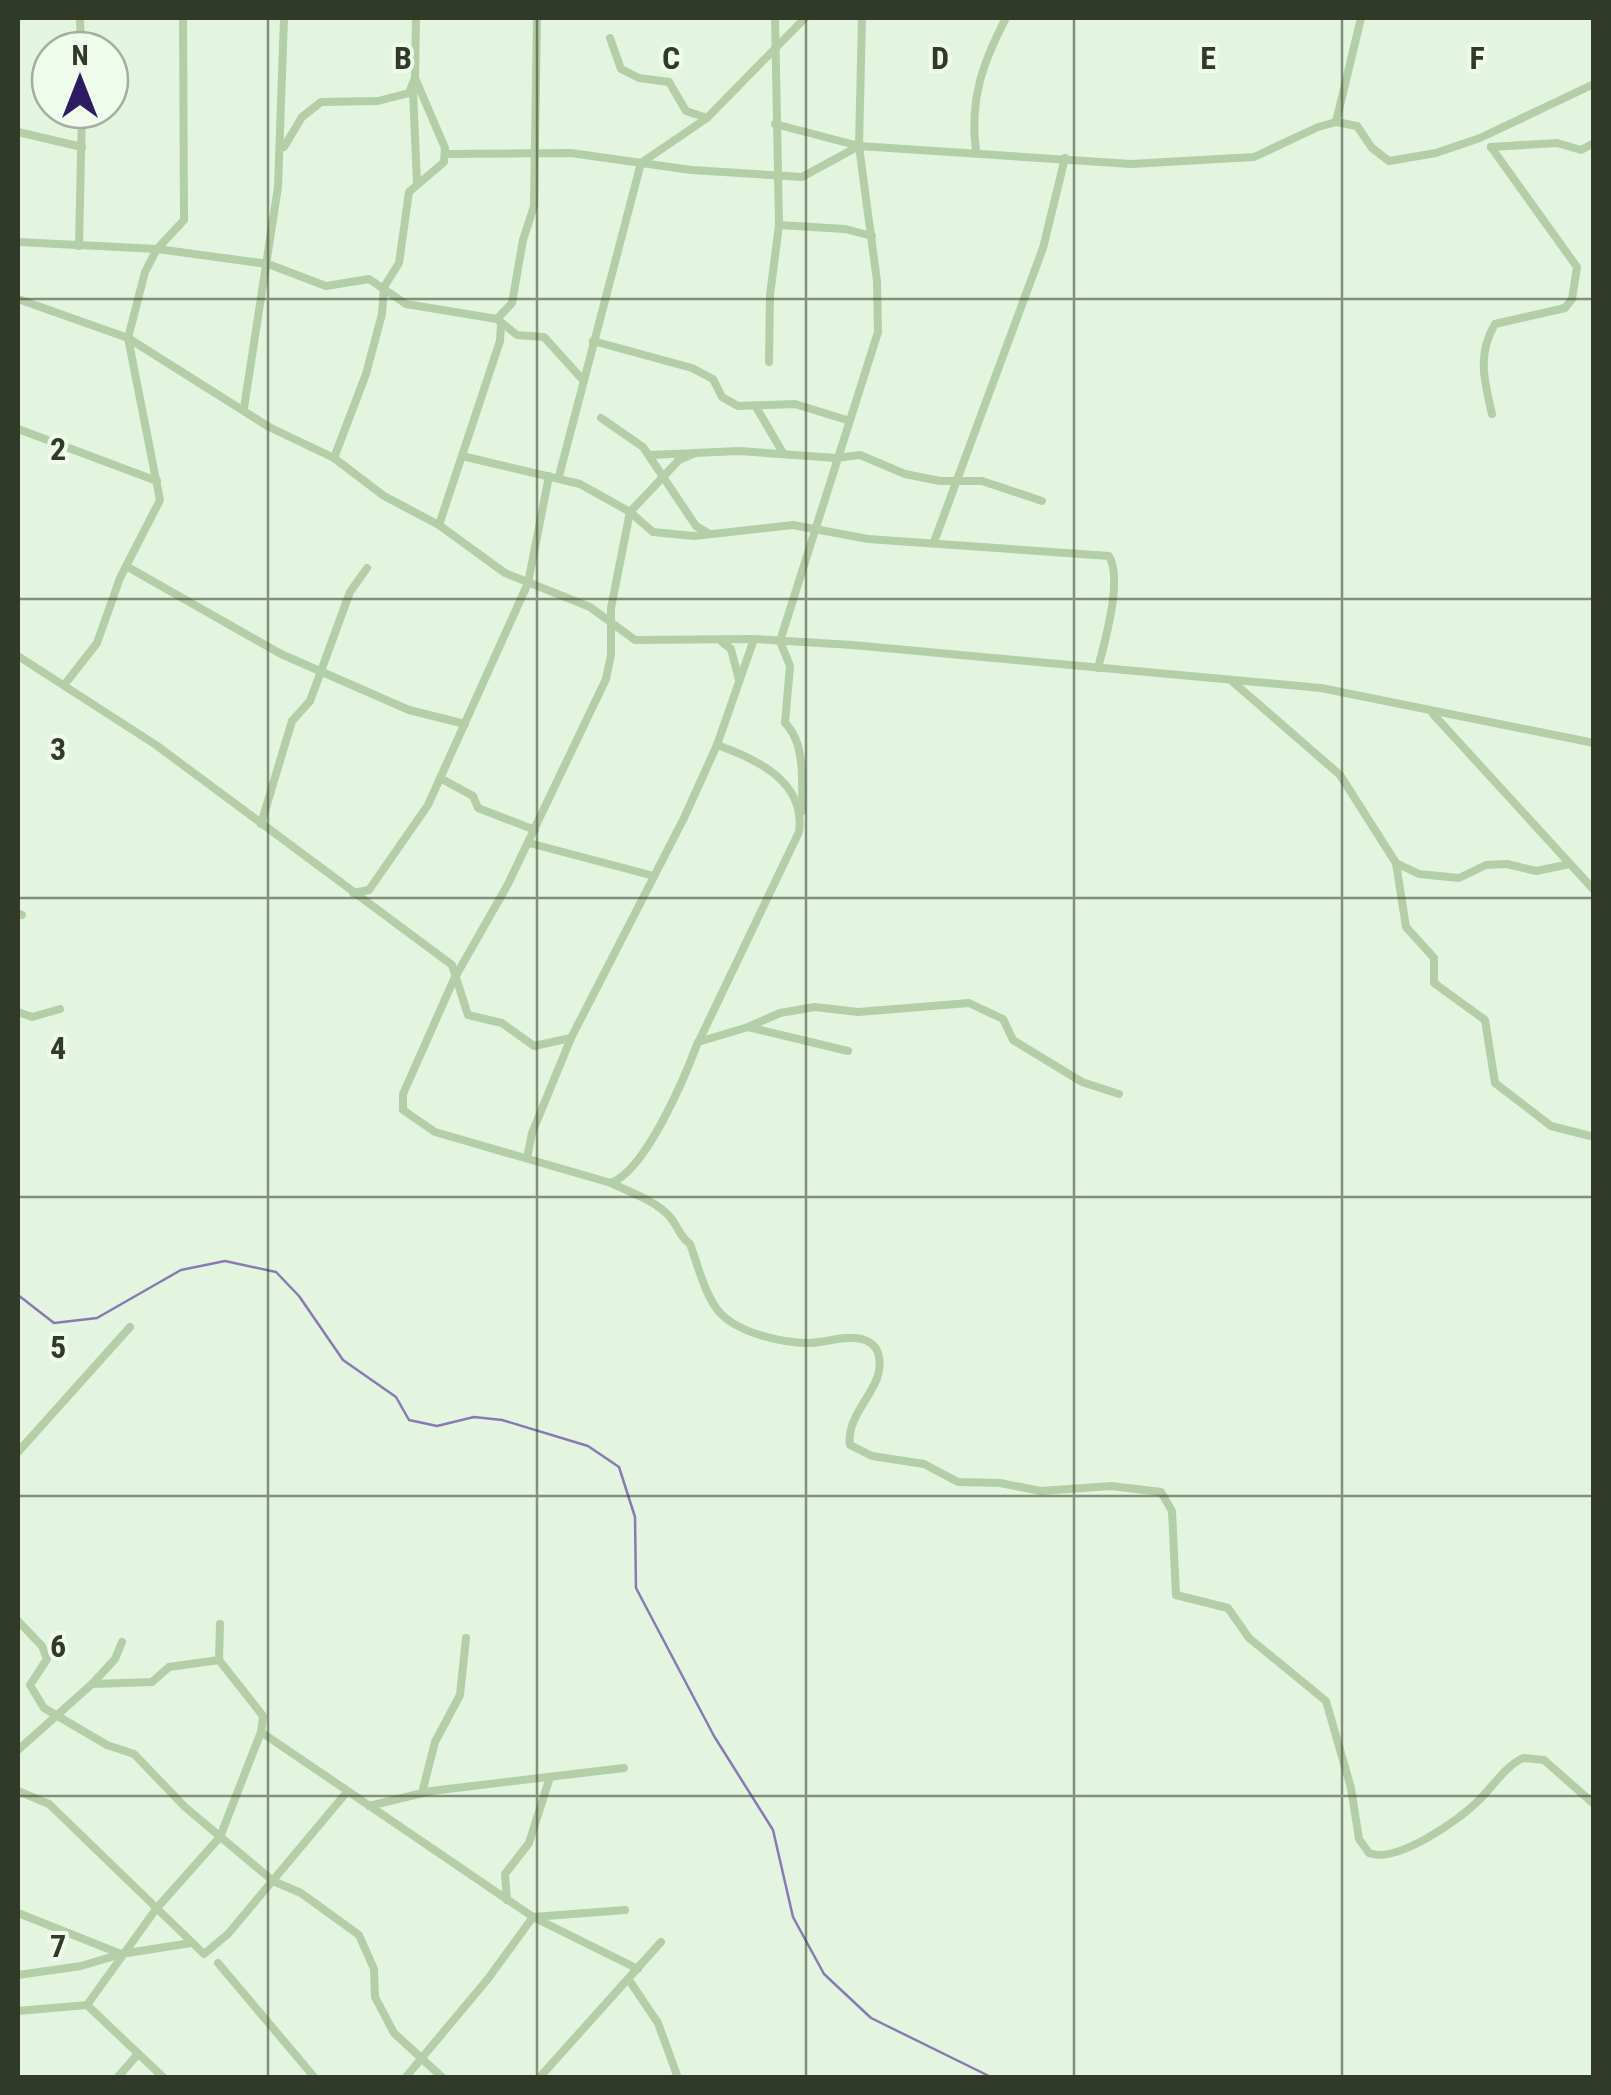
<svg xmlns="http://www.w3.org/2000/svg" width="1611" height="2095" viewBox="0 0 1611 2095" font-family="'Roboto Condensed',sans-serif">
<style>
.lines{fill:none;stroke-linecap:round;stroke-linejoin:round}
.stream{stroke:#897ab4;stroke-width:2.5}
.street{stroke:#b4cea8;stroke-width:8}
.grid{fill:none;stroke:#313a29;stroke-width:2.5;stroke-opacity:0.55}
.grid-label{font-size:32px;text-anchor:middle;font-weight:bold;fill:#313a29;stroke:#effbeb;stroke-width:8;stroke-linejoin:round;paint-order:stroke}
</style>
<rect width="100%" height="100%" fill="#e3f5de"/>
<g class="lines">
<!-- stream -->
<polyline class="stream" points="18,1295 54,1323 97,1318 181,1270 225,1261 276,1272 299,1296 343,1360 396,1397 409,1420 437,1426 474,1417 502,1420 588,1446 619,1467 635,1517 636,1588 714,1736 773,1830 793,1917 824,1974 871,2018 993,2078"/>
<!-- street -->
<g class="street">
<polyline points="80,18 81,50"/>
<polyline points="610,38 621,69 639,78 669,82 686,111 707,118"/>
<polyline points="413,91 417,183"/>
<polyline points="1336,122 1361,18"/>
<polyline points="775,124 859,146 1131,164 1254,157 1318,127 1336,122 1357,126 1372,148 1389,161 1436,153 1480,138 1594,84"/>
<polyline points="18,132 82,147"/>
<polyline points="284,147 302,117 321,102 378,101 409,93 415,78 416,18"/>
<path d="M 1491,147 L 1577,267 L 1572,299 L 1565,308 L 1495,324 C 1477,354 1484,380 1492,414"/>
<polyline points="1491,147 1557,143 1581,150 1594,143"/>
<path d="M 976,151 C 969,100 983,62 1006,18"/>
<polyline points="446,154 571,153 691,170 802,177 859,146"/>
<polyline points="779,225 845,229 872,236"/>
<polyline points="18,242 157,249 268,264 326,286 369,279 406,304 497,319 517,335 544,337 583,380"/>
<polyline points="79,246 82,110"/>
<polyline points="18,299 128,338 269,427 334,458 384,496 439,525 505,573 590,607 635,640 754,639 852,645 1321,688 1594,743"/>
<polyline points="497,319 512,303 523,240 534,206 537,18"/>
<polyline points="593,341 692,368 713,379 722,397 738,406 795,404 850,421"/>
<polyline points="769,362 770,295 779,225 775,18"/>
<polyline points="756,407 783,453"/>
<polyline points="244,408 278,187 284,18"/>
<polyline points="601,418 643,447 696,526 708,533"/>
<polyline points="18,429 157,481"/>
<path d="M 695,453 L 679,460 L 630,512 L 611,608 L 611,655 L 606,679 L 507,886 L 454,979 L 403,1094 L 403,1110 L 435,1132 L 611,1183 C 646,1170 685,1077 698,1042 L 748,1027 L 848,1051"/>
<polyline points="650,455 739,451 836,458 860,455 905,474 940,481 982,481 1042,501"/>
<path d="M 462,456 L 580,484 L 630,512 L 653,532 L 694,536 L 793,525 L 868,539 L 1109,556 C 1123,579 1105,641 1098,668"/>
<polyline points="334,458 366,374 382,314 384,287 399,263 409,192 444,162 445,148 415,78"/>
<polyline points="559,476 641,163 707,118 805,18"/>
<polyline points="439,525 500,341 501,325"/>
<polyline points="934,542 1043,248 1065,158"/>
<polyline points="126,566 281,654 409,710 465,724"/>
<polyline points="722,642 731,649 739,680"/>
<polyline points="18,656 156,745 452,965 468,1015 502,1023 534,1046 571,1038"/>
<polyline points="1233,682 1340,775 1396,863 1419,874 1459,878 1486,865 1507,864 1536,871 1570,864"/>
<polyline points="65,684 97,643 120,578 160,500 128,338 145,272 157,249 184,220 183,18"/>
<polyline points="1433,714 1594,890"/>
<polyline points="440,778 473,796 478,808 535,830"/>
<path d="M 802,811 C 802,785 806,743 785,723 L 790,666 L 780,641 L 878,332 L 877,281 L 859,146 L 862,18"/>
<polyline points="261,824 292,721 310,701 350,592 367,568"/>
<polyline points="529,843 654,876"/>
<polyline points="1396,863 1406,927 1434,958 1434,983 1485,1020 1495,1083 1551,1126 1594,1137"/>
<polyline points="353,893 369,890 428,805 528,583 549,476"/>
<polyline points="18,913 22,915"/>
<polyline points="18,1012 32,1017 60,1009"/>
<polyline points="748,1027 780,1013 815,1007 858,1012 969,1003 1003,1019 1013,1040 1082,1082 1119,1094"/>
<path d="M 699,1041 L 799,832 C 806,782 757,759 717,745"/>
<polyline points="527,1158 532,1133 571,1038 684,818 717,745 754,639"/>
<path d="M 611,1183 C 631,1193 655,1200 670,1217 C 678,1226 679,1236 690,1244 C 698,1265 705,1297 721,1314 C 740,1333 782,1343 808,1343 C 825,1343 845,1335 862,1339 C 869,1341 876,1346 878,1353 C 889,1386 845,1411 850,1445 L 872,1456 L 924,1464 L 958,1482 L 1000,1483 L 1041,1491 L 1111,1486 L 1161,1492 L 1172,1511 L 1176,1595 L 1228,1608 L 1249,1638 L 1326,1701 L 1351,1788 L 1359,1839 L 1369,1853 C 1396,1864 1458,1821 1478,1801 C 1493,1787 1504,1767 1523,1758 L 1544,1760 L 1594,1804"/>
<polyline points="18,1452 130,1327"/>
<polyline points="18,1621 42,1646 47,1659 30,1685 44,1708 107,1745 134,1754 185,1807 273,1881 301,1893 359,1935 374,1969 375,1997 394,2033 443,2078"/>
<polyline points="220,1624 219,1660 263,1716 261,1732 533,1917 638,1969"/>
<polyline points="92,1684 115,1659 122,1642"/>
<polyline points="18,1750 92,1684 152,1682 169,1667 219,1660"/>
<polyline points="18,1791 49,1804 204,1954 228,1934 346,1793"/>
<polyline points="422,1793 435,1742 460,1695 466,1638"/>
<polyline points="369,1806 431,1791 624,1768"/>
<polyline points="507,1900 505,1874 529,1843 550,1777"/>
<polyline points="18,1913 121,1954 81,1966 18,1975"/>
<polyline points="121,1954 191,1943"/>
<polyline points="218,1963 315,2078"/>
<polyline points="629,1980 658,2023 678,2078"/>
<polyline points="18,2011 87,2005"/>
<polyline points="117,2078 138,2054"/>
<polyline points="164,2078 87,2005 156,1909 220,1837 261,1732"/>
<polyline points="405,2078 487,1980 533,1917 625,1910"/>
<polyline points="539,2078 661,1942"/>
</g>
</g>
<!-- grid -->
<path class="grid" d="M 268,18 L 268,2078M 537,18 L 537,2078M 806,18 L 806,2078M 1074,18 L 1074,2078M 1342,18 L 1342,2078M 18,299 L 1594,299M 18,599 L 1594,599M 18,898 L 1594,898M 18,1197 L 1594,1197M 18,1496 L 1594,1496M 18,1796 L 1594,1796"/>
<g class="grid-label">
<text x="403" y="69">B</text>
<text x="671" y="69">C</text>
<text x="940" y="69">D</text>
<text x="1208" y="69">E</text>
<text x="1477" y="69">F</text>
<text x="58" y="460">2</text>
<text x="58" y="760">3</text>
<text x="58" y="1059">4</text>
<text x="58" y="1358">5</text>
<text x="58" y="1657">6</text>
<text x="58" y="1957">7</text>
</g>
<!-- border -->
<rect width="1611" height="2095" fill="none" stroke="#313a29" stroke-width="40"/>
<!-- north arrow -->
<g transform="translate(80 80)"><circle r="48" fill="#effbeb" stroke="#a3ae9d" stroke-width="2.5"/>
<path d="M0-8L18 38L0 25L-18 38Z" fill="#2e1a60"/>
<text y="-15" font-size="28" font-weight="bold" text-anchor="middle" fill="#313a29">N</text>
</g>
</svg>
